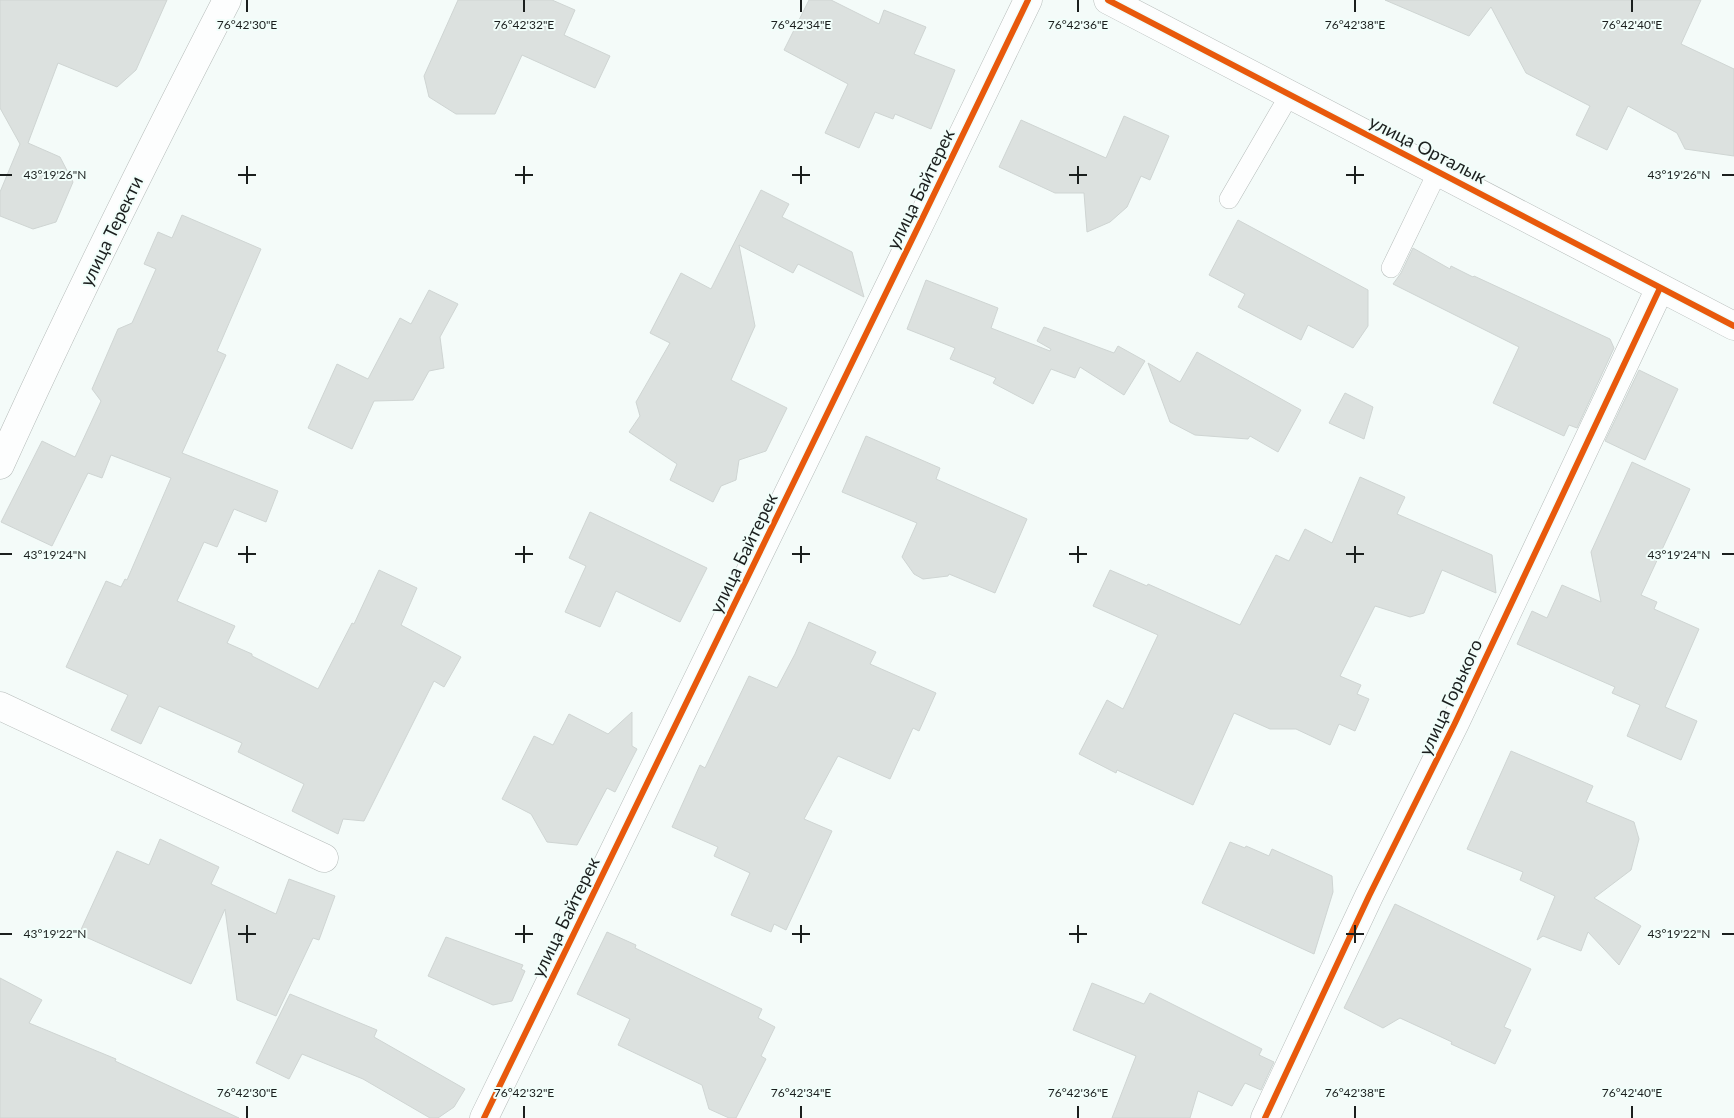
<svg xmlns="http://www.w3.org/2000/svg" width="1734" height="1118" viewBox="0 0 1734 1118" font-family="Lato,sans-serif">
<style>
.building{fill:#dce1df;stroke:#cfd5d3}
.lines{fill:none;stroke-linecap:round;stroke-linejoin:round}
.lane-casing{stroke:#b5bbb9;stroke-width:20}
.street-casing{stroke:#b5bbb9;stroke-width:29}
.lane{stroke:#fdfefe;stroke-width:19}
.street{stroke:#fdfefe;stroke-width:28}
.cycleway-casing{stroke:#f1fefa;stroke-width:9}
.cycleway{stroke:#e8590c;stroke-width:6}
.ticks{fill:none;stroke:#1b1f1e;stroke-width:2}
.labels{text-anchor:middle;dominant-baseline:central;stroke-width:4;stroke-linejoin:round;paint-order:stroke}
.street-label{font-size:18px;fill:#1b1f1e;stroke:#f1fefa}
.ticks-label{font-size:12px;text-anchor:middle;fill:#1b1f1e;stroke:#f1fefa;stroke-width:4;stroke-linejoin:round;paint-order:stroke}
</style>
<rect width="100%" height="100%" fill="#f4fbf9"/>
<!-- building -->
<g class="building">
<polygon points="0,0 167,0 136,70 117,87 58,63 28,143 60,157 73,182 56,222 33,229 0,216 0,192 20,144 0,108"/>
<polygon points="458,0 552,0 575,10 564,35 610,56 595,88 522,55 495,114 456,114 429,97 424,76"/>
<polygon points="809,0 831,0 879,24 884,10 926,27 914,54 955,70 931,129 895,114 893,119 875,112 859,148 825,133 848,84 784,50"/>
<polygon points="1385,0 1701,0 1681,44 1734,69 1734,156 1685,149 1677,133 1628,106 1607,150 1576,135 1590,106 1526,73 1491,7 1469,36"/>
<polygon points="1124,116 1169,136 1150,180 1141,176 1127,207 1110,222 1087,232 1084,193 1055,193 999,167 1021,120 1106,158"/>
<polygon points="761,190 789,204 782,217 852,252 864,297 798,264 793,273 739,245 755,326 731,380 787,408 766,451 739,460 736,480 721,486 713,502 670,480 677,464 629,432 640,416 636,402 670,343 650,333 681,273 711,289"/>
<polygon points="182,215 261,249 217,351 226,355 182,453 278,491 266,522 234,509 217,547 204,542 177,601 235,626 227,643 252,654 252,656 318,689 352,623 354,624 379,570 417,588 401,625 461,657 444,687 434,681 364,821 343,819 338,834 292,811 304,784 238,752 242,743 159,706 141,744 111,730 128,695 66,667 106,581 121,587 125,579 127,580 171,478 111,455 102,478 88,473 52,546 1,522 42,441 75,457 101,401 92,389 118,329 132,323 156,269 144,264 158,232 172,238"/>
<polygon points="1238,220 1368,290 1368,326 1353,348 1308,325 1301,340 1238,307 1245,294 1209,275"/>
<polygon points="1413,248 1450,269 1451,266 1473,277 1474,276 1610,339 1614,348 1577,428 1569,425 1564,436 1493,403 1519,347 1393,284 1401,273"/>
<polygon points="926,280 998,308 991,328 1050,351 1051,349 1037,341 1044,327 1114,353 1118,346 1145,361 1124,395 1080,367 1075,378 1051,369 1033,404 993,383 996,378 950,359 955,348 907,329"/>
<polygon points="429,290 458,304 440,337 444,368 429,371 413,400 374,401 352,449 308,428 337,364 368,379 400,318 411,324"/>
<polygon points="1197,352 1301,410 1278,452 1250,436 1248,439 1195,435 1170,422 1148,363 1180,382"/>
<polygon points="1639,370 1678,389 1645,460 1605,441"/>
<polygon points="1345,393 1373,407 1364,439 1329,423"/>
<polygon points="866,436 940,468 936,479 1027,519 995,593 949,574 948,576 923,579 914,574 902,557 917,523 842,492"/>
<polygon points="1632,462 1690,489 1641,595 1657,602 1654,609 1699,629 1665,707 1697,721 1681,760 1627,736 1640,705 1612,693 1615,687 1517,644 1532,611 1547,618 1562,585 1601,602 1591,552"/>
<polygon points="1360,477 1405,497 1397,514 1492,555 1496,593 1442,570 1424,613 1410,617 1375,606 1340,676 1361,685 1357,694 1369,699 1355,731 1339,724 1330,745 1296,729 1270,729 1234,713 1193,805 1117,770 1116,773 1079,754 1107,700 1123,709 1158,635 1093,606 1110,570 1147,586 1148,584 1240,625 1276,555 1289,561 1305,529 1332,543"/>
<polygon points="590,512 707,568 680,622 616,591 600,627 565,612 586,566 569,558"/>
<polygon points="809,622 876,652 870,664 936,693 919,731 913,728 890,779 838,756 804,819 832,831 786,930 774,924 771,932 731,915 750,873 714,856 718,847 672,827 700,765 705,768 749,676 777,688 795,654"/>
<polygon points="632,712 632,746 637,749 615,792 607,788 577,845 547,842 531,814 502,799 534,736 553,745 569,714 608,734"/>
<polygon points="1511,751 1593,786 1586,802 1634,822 1639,839 1631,870 1594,898 1641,926 1619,965 1588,932 1581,951 1543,936 1537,940 1555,896 1520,880 1523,872 1467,849"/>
<polygon points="160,839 219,867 211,884 276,914 289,879 335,896 319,940 313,938 276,1016 237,1000 225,909 191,984 79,934 117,851 149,865"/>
<polygon points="1230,842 1245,848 1246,846 1269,856 1272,849 1332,876 1333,892 1314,954 1202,903"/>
<polygon points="1395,904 1531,969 1504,1027 1511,1030 1495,1064 1451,1044 1452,1042 1400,1018 1383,1028 1344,1008"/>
<polygon points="607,932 636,945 635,948 762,1009 758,1018 775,1027 761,1056 766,1059 736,1118 729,1118 709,1109 702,1085 618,1045 630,1019 577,994"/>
<polygon points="446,937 523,965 521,969 525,971 512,1001 493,1005 428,976"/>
<polygon points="0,978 42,1000 29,1023 116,1059 115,1061 239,1118 0,1118"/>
<polygon points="1092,983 1144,1004 1150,993 1262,1049 1259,1055 1274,1062 1261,1090 1245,1083 1232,1106 1198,1091 1190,1118 1112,1118 1136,1056 1073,1030"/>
<polygon points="290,994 377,1030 374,1037 465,1089 454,1107 438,1118 430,1118 363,1079 302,1054 289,1079 256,1063"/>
</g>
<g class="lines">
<!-- lane casing -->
<g class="lane-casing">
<g id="lane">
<polyline points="1229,199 1290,94"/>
<polyline points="1391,268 1438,171"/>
</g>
</g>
<!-- street casing -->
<g class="street-casing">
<g id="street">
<polyline points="1108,0 1734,326"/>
<path d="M 0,465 C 71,308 148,153 227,0"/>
<polyline points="0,706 324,858"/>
<polyline points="484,1118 922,219 1028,0"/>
<polyline points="1265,1118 1369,896 1455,723 1660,288"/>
</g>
</g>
<!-- lane -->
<use href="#lane" class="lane"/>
<!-- street -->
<use href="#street" class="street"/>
<!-- cycleway casing -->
<g class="cycleway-casing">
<g id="cycleway">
<polyline points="1108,0 1734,326"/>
<polyline points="484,1118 922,219 1028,0"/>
<polyline points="1265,1118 1369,896 1455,723 1660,288"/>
</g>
</g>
<!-- cycleway -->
<use href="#cycleway" class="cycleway"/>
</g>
<!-- ticks -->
<path class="ticks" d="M 247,0 L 247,12M 524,0 L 524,12M 801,0 L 801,12M 1078,0 L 1078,12M 1355,0 L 1355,12M 1632,0 L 1632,12M 247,166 L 247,184M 524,166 L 524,184M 801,166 L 801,184M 1078,166 L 1078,184M 1355,166 L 1355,184M 0,175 L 12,175M 238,175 L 256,175M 515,175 L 533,175M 792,175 L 810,175M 1069,175 L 1087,175M 1346,175 L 1364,175M 1722,175 L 1734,175M 247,546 L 247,563M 524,546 L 524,563M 801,546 L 801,563M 1078,546 L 1078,563M 1355,546 L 1355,563M 0,554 L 12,554M 238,554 L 256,554M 515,554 L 533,554M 792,554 L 810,554M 1069,554 L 1087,554M 1346,554 L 1364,554M 1722,554 L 1734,554M 247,925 L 247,943M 524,925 L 524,943M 801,925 L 801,943M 1078,925 L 1078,943M 1355,925 L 1355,943M 0,934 L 12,934M 238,934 L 256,934M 515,934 L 533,934M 792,934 L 810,934M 1069,934 L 1087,934M 1346,934 L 1364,934M 1722,934 L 1734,934M 247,1106 L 247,1118M 524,1106 L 524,1118M 801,1106 L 801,1118M 1078,1106 L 1078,1118M 1355,1106 L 1355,1118M 1632,1106 L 1632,1118"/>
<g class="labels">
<!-- street labels -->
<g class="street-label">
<text transform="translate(1428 149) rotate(27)">улица Орталык</text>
<text transform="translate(920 189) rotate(-64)">улица Байтерек</text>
<text transform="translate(111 231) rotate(-64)">улица Теректи</text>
<text transform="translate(743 553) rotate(-64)">улица Байтерек</text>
<text transform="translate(1450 697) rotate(-65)">улица Горького</text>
<text transform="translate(565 917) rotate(-64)">улица Байтерек</text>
</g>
</g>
<g class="ticks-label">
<text x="247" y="29">76°42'30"E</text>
<text x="524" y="29">76°42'32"E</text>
<text x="801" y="29">76°42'34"E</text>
<text x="1078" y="29">76°42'36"E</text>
<text x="1355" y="29">76°42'38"E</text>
<text x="1632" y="29">76°42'40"E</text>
<text x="55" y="179">43°19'26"N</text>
<text x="1679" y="179">43°19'26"N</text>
<text x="55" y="559">43°19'24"N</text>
<text x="1679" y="559">43°19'24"N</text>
<text x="55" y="938">43°19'22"N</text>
<text x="1679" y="938">43°19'22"N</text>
<text x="247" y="1097">76°42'30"E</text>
<text x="524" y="1097">76°42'32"E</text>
<text x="801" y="1097">76°42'34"E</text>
<text x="1078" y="1097">76°42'36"E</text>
<text x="1355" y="1097">76°42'38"E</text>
<text x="1632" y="1097">76°42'40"E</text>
</g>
</svg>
